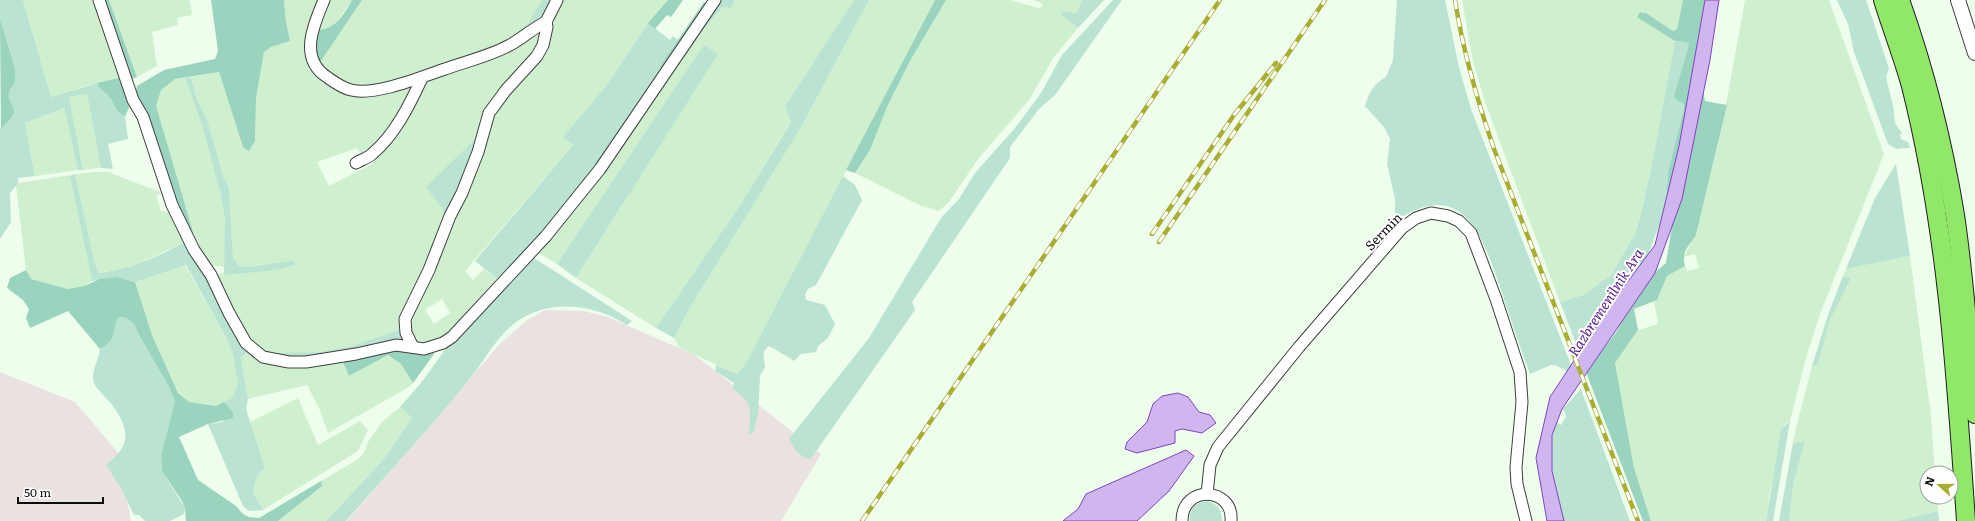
<svg xmlns="http://www.w3.org/2000/svg" width="1975" height="521" viewBox="0 0 1975 521" font-family="Literata,serif">
<style>
.industrial{fill:#eae1e1}
.farmland{fill:#cff0cf;fill-rule:evenodd}
.green{fill:#bae4d1}
.forest{fill:#9ad3be}
.water{fill:#d0b6ef;stroke:#7f44bf}
.lines{fill:none;stroke-linecap:round;stroke-linejoin:round}
.minor-casing{stroke:#3f3f3f;stroke-width:13}
.tertiary-casing{stroke:#3f3f3f;stroke-width:16}
.trunk-casing{stroke:#1d1d1d;stroke-width:20}
.minor{stroke:#fff;stroke-width:11}
.tertiary{stroke:#fff;stroke-width:14}
.trunk{stroke:#91e868;stroke-width:18}
.rail-casing{stroke:#a9ad32;stroke-width:4.5}
.rail{stroke:#fff;stroke-width:3;stroke-dasharray:9;stroke-linecap:butt}
.labels{text-anchor:middle;dominant-baseline:central;stroke-width:4;stroke-linejoin:round;paint-order:stroke}
.street-label{font-size:13px;fill:#0c0c0c;stroke:#fff}
.water-label{font-size:14px;font-style:italic;fill:#5b2290;stroke:#fff}
</style>
<rect width="100%" height="100%" fill="#eefdec"/>
<!-- industrial -->
<g class="industrial">
<polygon points="545,310 584,311 608,317 695,355 821,454 781,521 347,521 499,345 526,321"/>
<polygon points="0,372 75,402 119,454 131,521 0,521"/>
</g>
<!-- farmland -->
<g class="farmland">
<polygon points="23,0 95,0 123,77 85,86 51,97"/>
<polygon points="109,0 190,0 192,15 177,18 178,25 152,32 157,66 137,77"/>
<polygon points="284,0 319,0 306,32 304,44 307,53 340,89 416,82 412,93 377,147 361,155 357,148 317,162 329,186 372,164 391,135 423,80 538,31 542,32 538,48 477,137 427,187 447,215 402,329 351,346 321,352 270,355 248,340 215,274 277,270 296,263 294,260 249,267 239,266 233,258 229,187 223,176 208,122 196,97 191,77 219,72 243,147 255,141 256,98 264,52 271,47 290,41 286,22"/>
<polygon points="327,0 352,0 334,26 326,30 317,30"/>
<polygon points="362,0 542,0 527,24 519,30 519,35 500,46 382,86 354,87 337,81 319,64"/>
<path d="M 561,0 L 668,0 L 648,23 L 606,86 L 564,137 L 573,145 L 465,271 L 473,280 L 484,269 L 500,281 L 455,329 L 441,339 L 418,343 L 412,339 L 410,318 L 493,111 L 552,28 ZM 442,299 L 450,313 L 434,324 L 425,310 Z"/>
<polygon points="735,0 854,0 785,106 791,121 740,205 656,328 576,278 629,195 619,174 557,264 537,252 654,93 658,93 704,29 723,7 731,7"/>
<polygon points="869,0 935,0 745,365 737,374 680,348 674,338 689,309 799,131"/>
<polygon points="946,0 1010,0 1039,8 1043,6 1041,3 1033,0 1082,0 1077,13 1063,11 1063,16 1078,28 1054,57 1029,100 978,159 949,202 939,211 921,206 855,173 870,150 887,107 910,61"/>
<polygon points="1462,0 1683,0 1677,29 1673,31 1646,13 1642,11 1637,16 1675,41 1651,169 1640,218 1635,234 1611,275 1583,295 1560,302 1486,105 1473,62"/>
<polygon points="1745,0 1829,0 1884,154 1820,314 1806,358 1790,421 1785,424 1770,491 1766,521 1651,521 1634,468 1615,363 1638,330 1658,324 1654,301 1657,300 1667,276 1685,266 1687,271 1699,268 1695,254 1683,257 1696,235 1721,132"/>
<polygon points="185,78 202,125 220,192 225,220 225,267 208,265 193,242 156,106 161,90 175,79"/>
<polygon points="87,94 101,168 83,170 69,97"/>
<polygon points="64,108 78,170 35,176 25,123"/>
<polygon points="96,172 108,172 160,192 161,194 156,195 161,211 170,212 185,242 140,263 117,270 99,273 95,264 75,174"/>
<polygon points="70,175 92,281 84,286 68,289 31,279 26,270 16,185 18,183"/>
<polygon points="1910,256 1931,416 1935,473 1927,473 1927,497 1937,497 1938,511 1897,521 1789,521 1794,480 1804,441 1793,443 1796,428 1812,366 1817,365 1819,361 1830,320 1851,278 1843,276 1846,269"/>
<polygon points="185,265 227,339 233,355 238,384 232,398 216,406 189,402 178,393 152,335 135,282"/>
<polygon points="249,350 329,363 343,362 349,376 388,355 401,364 413,383 409,387 328,433 319,408 307,385 248,399 241,358"/>
<polygon points="298,398 318,445 360,421 368,430 358,451 263,510 253,493 257,476 265,468 250,422"/>
<polygon points="400,407 412,418 383,460 326,521 278,521 321,486 321,481 357,460 364,453 368,442 382,422"/>
</g>
<!-- green -->
<g class="green">
<path d="M 0,0 L 23,0 L 51,97 L 97,83 C 100,91 107,92 111,99 C 116,107 116,112 125,116 L 128,139 L 108,144 L 113,169 L 101,168 L 87,94 L 69,97 L 83,170 L 78,170 L 64,108 L 25,123 L 35,176 L 18,178 L 18,183 L 10,193 L 11,222 L 0,239 L 0,129 L 13,109 C 7,97 7,93 15,82 L 15,68 L 0,19 Z"/>
<path d="M 542,0 L 554,0 C 546,17 534,25 519,35 L 519,30 L 527,24 Z"/>
<polygon points="718,0 735,0 731,8 723,7 704,29 658,94 654,93"/>
<polygon points="854,0 869,0 799,131 689,309 674,338 656,328 740,205 791,122 785,106"/>
<polygon points="1082,0 1104,0 1078,28 1063,16 1061,13 1063,11 1077,13"/>
<path d="M 1113,0 L 1122,0 L 1055,95 L 1039,109 L 1010,147 L 1010,158 L 912,302 L 915,310 L 810,460 C 799,455 794,450 789,439 L 869,338 L 941,218 L 959,199 L 975,173 L 1015,128 L 1041,93 L 1062,55 Z"/>
<path d="M 1397,0 L 1445,0 L 1459,67 L 1471,109 L 1571,365 L 1567,371 L 1555,365 L 1551,365 L 1530,374 C 1520,347 1511,320 1502,293 C 1485,242 1465,176 1399,219 L 1395,214 L 1395,199 L 1387,164 L 1390,139 L 1384,127 L 1365,106 C 1369,93 1373,84 1386,77 L 1393,60 Z"/>
<polygon points="1837,0 1866,0 1889,68 1886,77 1894,110 1894,117 1896,125 1902,133 1900,135 1901,139 1908,142 1910,148 1896,149 1888,144 1854,52 1848,24"/>
<polygon points="648,23 670,40 673,36 678,40 660,66 662,70 589,177 542,235 500,281 475,261 573,145 563,137 606,86"/>
<polygon points="1675,41 1686,42 1689,44 1674,96 1676,100 1684,104 1684,108 1668,172 1666,207 1643,268 1619,292 1613,303 1603,312 1599,325 1580,354 1560,302 1583,295 1611,275 1635,234 1640,218 1651,169"/>
<polygon points="704,45 718,54 576,278 557,264"/>
<polygon points="191,77 196,97 208,122 223,176 229,187 233,258 239,266 249,267 294,260 296,264 277,270 224,275 225,220 220,192 202,125 185,78"/>
<polygon points="477,137 471,160 447,215 426,187"/>
<polygon points="1896,164 1910,256 1846,269 1875,198"/>
<path d="M 75,174 L 95,264 L 99,273 C 130,269 158,257 185,242 L 249,350 L 241,358 L 248,399 L 246,409 L 265,468 L 257,476 L 253,493 L 263,510 L 249,511 L 243,506 L 208,424 L 222,422 L 233,412 L 224,402 L 232,398 L 238,384 L 233,355 L 227,339 L 186,265 L 135,282 L 117,277 L 92,281 L 70,176 Z"/>
<path d="M 843,176 L 855,185 L 862,200 L 816,285 L 808,289 L 805,294 L 806,300 L 825,305 L 835,324 L 828,338 L 818,346 L 816,352 L 801,354 L 794,361 C 785,355 778,351 769,346 C 760,353 765,358 765,367 L 760,376 L 758,414 L 754,432 L 749,435 C 750,411 755,404 733,389 L 734,383 L 715,371 L 716,365 L 737,374 L 745,365 Z"/>
<path d="M 531,256 L 632,321 L 627,325 C 597,306 557,299 524,317 C 498,331 486,360 467,382 C 428,430 386,475 346,521 L 326,521 L 383,460 L 412,418 L 400,407 L 421,383 L 447,347 Z"/>
<polygon points="1843,276 1851,278 1830,320 1819,361 1817,365 1812,366 1828,315"/>
<path d="M 119,317 L 127,318 L 134,324 L 139,335 L 169,387 L 175,401 L 161,455 L 162,471 L 185,508 L 184,514 L 170,521 L 145,521 L 139,515 L 134,515 L 121,488 L 106,465 C 130,446 131,432 113,406 C 108,399 99,392 95,385 C 89,374 99,360 100,349 C 120,338 110,331 119,317 Z"/>
<polygon points="402,329 407,342 297,359 270,355 277,353 321,352 351,346"/>
<polygon points="1581,389 1630,521 1562,521 1548,467 1549,439 1556,422 1561,425 1566,416 1563,409"/>
<polygon points="1790,421 1773,521 1766,521 1781,429"/>
<polygon points="1805,441 1794,480 1789,521 1779,521 1793,443"/>
<path d="M 1207,501 C 1218,504 1222,510 1222,521 L 1190,521 C 1188,509 1196,502 1207,501 Z"/>
<polygon points="1938,511 1939,521 1897,521"/>
</g>
<!-- forest -->
<g class="forest">
<polygon points="102,0 109,0 137,77 131,79"/>
<polygon points="211,0 284,0 286,22 290,41 271,47 264,52 256,98 255,141 249,151 243,147 219,72 175,79 161,90 156,106 193,232 192,239 181,218 135,94 137,86 164,70 215,59 218,51"/>
<path d="M 352,0 L 362,0 L 319,64 C 313,54 314,40 317,30 C 335,30 344,15 352,0 Z"/>
<polygon points="668,0 683,0 671,17 667,15 655,29 648,23"/>
<polygon points="935,0 946,0 910,61 887,107 870,150 855,173 846,170"/>
<path d="M 1683,0 L 1715,0 L 1701,78 L 1705,101 L 1727,105 L 1696,235 C 1689,247 1681,250 1685,266 L 1667,276 L 1657,300 L 1634,309 L 1638,330 L 1615,363 L 1634,468 L 1651,521 L 1643,521 L 1586,372 L 1617,331 L 1638,287 L 1666,263 L 1675,208 L 1666,207 L 1668,172 L 1684,108 L 1684,104 L 1676,100 L 1674,96 L 1689,44 L 1686,42 L 1675,41 L 1637,17 L 1640,12 L 1646,13 L 1673,31 L 1677,29 Z"/>
<polygon points="704,2 707,4 662,70 660,66"/>
<path d="M 0,19 L 15,68 L 15,82 C 0,102 17,102 13,114 C 11,119 5,124 1,129 Z"/>
<path d="M 123,77 L 129,108 L 125,116 C 116,112 116,107 111,99 C 107,92 100,91 97,83 Z"/>
<path d="M 26,270 L 31,279 L 68,289 L 84,286 L 100,279 L 117,277 L 135,282 L 152,335 L 178,393 L 189,402 L 216,406 L 224,402 L 233,412 L 233,418 L 208,424 L 179,437 L 198,480 L 236,506 L 243,514 L 249,517 L 259,518 L 321,481 L 322,486 L 278,521 L 186,521 L 185,508 L 182,501 L 162,471 L 161,455 L 175,401 L 169,387 L 139,335 L 134,324 L 127,318 L 119,317 C 110,331 120,338 100,349 L 68,311 L 30,328 L 26,318 L 29,309 L 23,300 L 7,288 L 10,278 Z"/>
<polygon points="391,349 432,352 434,354 413,383 401,364 388,355 349,376 343,362"/>
</g>
<!-- water -->
<g class="water">
<polygon points="1705,0 1719,0 1710,60 1682,199 1655,273 1562,409 1552,435 1552,471 1564,521 1547,521 1536,458 1550,397 1614,300 1655,245 1679,146"/>
<polygon points="1178,393 1188,397 1199,412 1210,415 1216,423 1202,433 1182,429 1175,431 1175,443 1137,453 1125,449 1127,442 1147,422 1153,404 1162,396"/>
<polygon points="1186,450 1194,456 1169,491 1137,521 1063,521 1078,509 1086,494"/>
</g>
<g class="lines">
<!-- minor casing -->
<g class="minor-casing">
<g id="minor">
<polyline points="99,0 133,100 143,117 172,205 194,250 211,275 229,313 246,343 263,357 289,362 306,362 356,354 396,345 424,349 443,343 452,337 546,236 600,169 715,0"/>
<path d="M 324,0 C 314,24 298,58 327,77 C 334,82 342,88 351,90 C 376,96 421,77 445,69 C 467,61 490,56 510,45 C 518,41 541,23 546,22 L 557,0"/>
<path d="M 356,163 C 361,160 368,158 372,154 C 395,135 410,104 422,78"/>
<polyline points="413,347 406,333 405,319 429,270 450,216 462,193 478,152 489,113 506,90 537,56 543,45 547,27 546,22"/>
<polyline points="1207,494 1210,465 1218,447 1299,347 1402,228 1416,218 1431,213 1448,216 1459,221 1471,233 1496,299 1520,372 1522,402 1516,467 1517,484 1526,521"/>
<path d="M 1182,521 C 1182,484 1234,487 1231,521"/>
</g>
</g>
<!-- tertiary casing -->
<g class="tertiary-casing">
<polyline id="tertiary" points="1958,0 1975,53"/>
</g>
<!-- trunk casing -->
<g class="trunk-casing">
<g id="trunk">
<path d="M 1883,0 C 1892,29 1903,57 1911,86 C 1947,229 1956,375 1966,521"/>
<path d="M 1900,0 C 1925,70 1943,142 1955,215 C 1965,281 1969,348 1975,414"/>
</g>
</g>
<!-- minor -->
<use href="#minor" class="minor"/>
<!-- tertiary -->
<use href="#tertiary" class="tertiary"/>
<!-- trunk -->
<use href="#trunk" class="trunk"/>
<!-- rail casing -->
<g class="rail-casing">
<g id="rail">
<path d="M 1455,0 C 1463,51 1477,100 1494,149 L 1638,521"/>
<polyline points="1152,234 1234,115 1276,63"/>
<polyline points="1159,242 1325,0"/>
<polyline points="862,521 1220,0"/>
</g>
</g>
<!-- rail -->
<use href="#rail" class="rail"/>
</g>
<g class="labels">
<!-- street labels -->
<g class="street-label">
<text transform="translate(1383 231) rotate(-46)">Sermin</text>
</g>
<!-- water labels -->
<g class="water-label">
<text transform="translate(1605 302) rotate(-57)">Razbremenilnik Ara</text>
</g>
</g>
<!-- north arrow -->
<g transform="translate(1939 485) rotate(291)"><circle r="19" fill="#ffffff" stroke="#9e9e9e"/>
<path d="M0-3L7 15L0 10L-7 15Z" fill="#a9ad32"/>
<text y="-6" font-size="11" font-weight="bold" text-anchor="middle" fill="#0c0c0c">N</text>
</g>
<!-- scale -->
<path d="M18 497v6h85v-6" fill="none" stroke="#0c0c0c" stroke-width="2"/>
<text x="24" y="497" font-size="12" fill="#0c0c0c" stroke="#ffffff" stroke-width="3" paint-order="stroke">50 m</text>
</svg>
